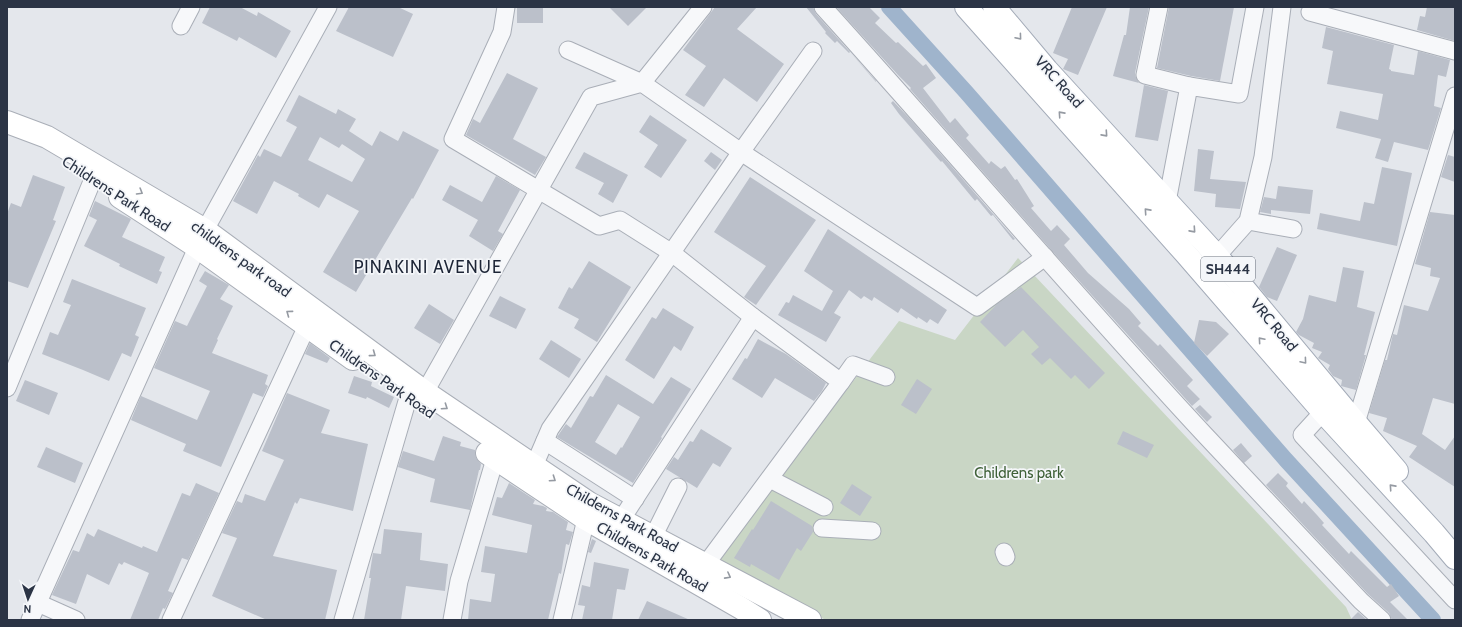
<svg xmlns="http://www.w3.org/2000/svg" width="1462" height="627" viewBox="0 0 1462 627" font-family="Cabin,sans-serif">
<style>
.green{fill:#c9d6c5}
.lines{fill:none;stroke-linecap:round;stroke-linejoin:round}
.canal{stroke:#9fb4cc;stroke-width:16}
.building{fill:#bbc0ca;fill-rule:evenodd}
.street-casing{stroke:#a9aeb7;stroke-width:19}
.secondary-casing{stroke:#a9aeb7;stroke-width:24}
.primary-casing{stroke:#a3abb8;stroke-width:24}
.street{stroke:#f7f8fa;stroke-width:17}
.secondary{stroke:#fff;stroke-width:22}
.primary{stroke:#fff;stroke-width:22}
.oneway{stroke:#959aa2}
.labels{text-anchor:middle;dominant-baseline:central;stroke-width:3.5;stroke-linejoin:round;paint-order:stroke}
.shield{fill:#f4f6f9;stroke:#676e7b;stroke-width:1}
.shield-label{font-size:14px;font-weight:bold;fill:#2b3445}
.street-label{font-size:15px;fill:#2b3445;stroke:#f4f6f9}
.park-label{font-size:15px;fill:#3f6138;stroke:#f4f6f9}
.quarter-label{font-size:17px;letter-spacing:1px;fill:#1d2536;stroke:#f4f6f9}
</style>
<rect width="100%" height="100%" fill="#e4e7ec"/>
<!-- green -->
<polygon class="green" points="1018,258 1346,607 1352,620 826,620 713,565 899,321 955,340"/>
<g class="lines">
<!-- canal -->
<polyline class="canal" points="889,7 966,92 1286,460 1433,620"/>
</g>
<!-- building -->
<g class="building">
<polygon points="210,7 240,7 257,16 258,12 291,31 276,58 239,37 237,41 202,23"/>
<polygon points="349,7 398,7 413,14 393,57 336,31"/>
<rect x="517" y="7" width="26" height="16"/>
<polygon points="609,7 647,7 628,26"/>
<polygon points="715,7 757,7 737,29 784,64 757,102 724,78 704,107 685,95 706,66 683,50"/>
<polygon points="806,7 813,7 816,14 876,81 876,82 850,52 849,53 837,41 835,43 825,33 826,32"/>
<polygon points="836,7 869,7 880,18 875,23 896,43 898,42 923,66 926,64 936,78 923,88 950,123 955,118 969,135 966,138 989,164 991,161 1001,169 1005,166 1015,180 1017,179 1034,206 1031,208 1051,231 1057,225 1070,239 1064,245 1088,273 1129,309 1141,323 1138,326 1158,346 1160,344 1193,380 1187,386 1200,399 1192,406 1053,252 910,89 911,88 898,75"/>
<polygon points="1072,7 1107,7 1078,75 1063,69 1068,59 1053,53"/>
<polygon points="1130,7 1149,7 1135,73 1136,78 1139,83 1113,76 1124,35 1126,35"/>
<polygon points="1169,7 1234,7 1220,81 1191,76 1157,68"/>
<polygon points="1427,7 1455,7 1455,41 1417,30 1420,16 1425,17"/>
<polygon points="1326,27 1394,45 1389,69 1391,70 1391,71 1414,75 1418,51 1450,60 1446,77 1438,75 1434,106 1441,108 1428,150 1394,142 1388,162 1375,158 1381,139 1336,128 1340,111 1378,120 1383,94 1327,84 1333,51 1322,48"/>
<polygon points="507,73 538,88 513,139 546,157 535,175 466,135 473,119 480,123"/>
<polygon points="1144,85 1168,91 1158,141 1135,137"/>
<path d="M 299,95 L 336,114 L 338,109 L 356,119 L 349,131 L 372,146 L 380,131 L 398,141 L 403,131 L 439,150 L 413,199 L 412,198 L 356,292 L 323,272 L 359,211 L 327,194 L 319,208 L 298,196 L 299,194 L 274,181 L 257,214 L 233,201 L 258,155 L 260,157 L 264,149 L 281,157 L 297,127 L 286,121 ZM 320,137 L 339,148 L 342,144 L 365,159 L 352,182 L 308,160 Z"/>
<polygon points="893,101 911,120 1015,239 1013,240 993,215 991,216 977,199 975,201 942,161 941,162 899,114 891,103"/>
<polygon points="650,115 687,140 661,178 644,167 658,145 639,132"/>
<polygon points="1198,149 1214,151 1210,179 1246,182 1240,209 1215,207 1216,194 1194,191"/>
<polygon points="584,152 628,175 613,203 598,194 604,183 575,168"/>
<polygon points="711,152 722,160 715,170 704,161"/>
<polygon points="1448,155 1455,157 1455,182 1441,177"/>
<polygon points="1382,167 1412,173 1397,246 1317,229 1320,213 1360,221 1364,202 1374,204"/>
<polygon points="33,175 65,187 53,220 56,221 28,288 7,281 7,214 11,203 21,207"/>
<polygon points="496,176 520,190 498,231 503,234 493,251 469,236 478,220 442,200 450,185 482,202"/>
<polygon points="750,177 816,220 756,305 744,297 766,266 714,232"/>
<polygon points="1278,186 1313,190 1310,214 1271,210 1271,214 1260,212 1264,197 1276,199"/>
<polygon points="95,201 131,219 122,237 165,257 159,271 162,272 157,284 119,266 120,264 84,246 97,220 89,216"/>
<polygon points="1430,212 1455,215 1455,404 1433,398 1422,434 1445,450 1455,436 1455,487 1409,457 1417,446 1383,431 1387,418 1369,413 1385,360 1387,360 1393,334 1397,335 1404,305 1428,311 1440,278 1430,276 1431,268 1415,264"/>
<polygon points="828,229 947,310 938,324 930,319 927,323 918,317 917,319 901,308 898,313 874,297 872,301 864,296 861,299 849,290 834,313 841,317 826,342 778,315 786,302 789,303 793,295 822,311 833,291 804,271"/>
<polygon points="1277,247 1297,255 1277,301 1267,297 1259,287"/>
<polygon points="589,261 631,287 597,342 574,328 579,319 558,308 569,287 572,289"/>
<polygon points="1343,267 1364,271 1357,307 1375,312 1364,355 1366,355 1356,390 1341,386 1342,380 1333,376 1328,369 1330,365 1318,358 1322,352 1312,348 1314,343 1299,335 1296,332 1303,319 1309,295 1336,302"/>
<polygon points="205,271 229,285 220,299 233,306 217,339 218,340 212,353 268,375 265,384 268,386 263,397 253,393 221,467 183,451 186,444 131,420 141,396 197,420 210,391 154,368 175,321 187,326 207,286 199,281"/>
<polygon points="72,279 146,308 135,335 139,337 131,357 122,353 109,381 83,370 42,354 50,332 58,335 71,305 63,302"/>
<polygon points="1021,287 1105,373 1089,389 1075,375 1071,379 1050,358 1042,365 1031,354 1039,347 1023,330 1005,347 980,322 997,304"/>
<polygon points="500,296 526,309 516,329 489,316"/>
<polygon points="429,304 454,320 440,344 414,328"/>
<polygon points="663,308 694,327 681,351 674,346 654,379 625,360 652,317 656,319"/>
<polygon points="1199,320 1216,322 1229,334 1207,356 1194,343"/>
<polygon points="758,339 786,354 826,383 822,391 814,401 775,378 762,398 732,379 745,358 747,359"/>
<polygon points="551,340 581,359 569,378 539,359"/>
<polygon points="310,343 330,358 327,363 305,354"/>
<path d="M 606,375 L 653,404 L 671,377 L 691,389 L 661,437 L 662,438 L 633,483 L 557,437 L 566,424 L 571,428 L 590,396 L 593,397 ZM 618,404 L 640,417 L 622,448 L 621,447 L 616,455 L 595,442 Z"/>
<polygon points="354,376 372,382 371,386 394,397 389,408 367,397 366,399 348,393"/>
<polygon points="917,379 932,389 916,414 901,405"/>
<polygon points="25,380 58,393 49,415 16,401"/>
<polygon points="287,393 330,410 321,433 368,444 353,511 300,498 297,504 295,502 273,556 337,570 325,620 267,620 212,596 237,538 222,533 237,501 242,503 245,494 265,501 284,460 262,451"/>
<polygon points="1200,405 1212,417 1207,422 1195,409"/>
<polygon points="701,429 732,448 720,467 713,463 697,488 666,469 674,457 678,460 690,441 693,442"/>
<polygon points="1123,431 1154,445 1147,458 1117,444"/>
<polygon points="443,436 461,442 460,446 475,450 476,458 481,464 480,470 479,470 470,510 430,502 435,479 398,467 403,451 434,461"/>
<polygon points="1241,443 1252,456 1244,463 1233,450"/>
<polygon points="46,447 83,463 75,483 37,467"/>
<polygon points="1278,473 1288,483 1286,486 1302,504 1304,501 1317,515 1324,523 1322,525 1349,554 1351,551 1387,587 1391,584 1399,596 1390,602 1408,620 1392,620 1389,613 1368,594 1266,485"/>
<polygon points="196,483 219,493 188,560 182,558 168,591 173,593 165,609 163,608 158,620 130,620 149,573 124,562 122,565 119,563 109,585 87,574 76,604 52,595 73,550 79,552 87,533 94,537 98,529 142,548 143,546 157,552 182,493 190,496"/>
<polygon points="509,483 535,500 533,504 543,506 547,508 546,511 553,512 568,522 566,530 573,532 569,545 566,544 561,574 559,573 548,620 468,620 470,599 491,602 495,574 481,572 485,546 527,553 532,525 492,515 497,497 502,498"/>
<polygon points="852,484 872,497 860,516 840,503"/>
<polygon points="771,501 812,526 813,532 801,551 797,548 779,580 751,564 750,567 734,558 752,529 753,530"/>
<polygon points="384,529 422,533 420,560 448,564 445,591 406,586 401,620 364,620 371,578 369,578 373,553 381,554"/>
<polygon points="592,539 596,541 591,553 588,552"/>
<polygon points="594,562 629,569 625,590 617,589 612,620 582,620 585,606 578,605 582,585 590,587"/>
<polygon points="647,601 690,620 638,620"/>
<polygon points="1358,612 1367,620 1350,620"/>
</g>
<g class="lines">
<!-- street casing -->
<g class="street-casing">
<g id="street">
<polyline points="506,7 502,32 453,139 599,226 620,220 672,253 753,317 841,382 706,564"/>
<path d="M 823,7 C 951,148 1074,294 1204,434 C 1256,490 1309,545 1361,601 L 1382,620"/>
<polyline points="1159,7 1145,75 1189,86"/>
<polyline points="1310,12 1455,51"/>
<polyline points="181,26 191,7"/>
<polyline points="568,50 642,83 703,7"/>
<polyline points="1167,202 1189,86 1239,94 1255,7"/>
<polyline points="1248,221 1293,229"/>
<polyline points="1217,256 1248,221 1263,157 1282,7"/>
<polyline points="841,382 853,365 886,377"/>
<polyline points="7,388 93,179"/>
<polyline points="425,392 591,97 642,83 741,152 977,307 1045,257"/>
<polyline points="1323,412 1302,435 1455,600"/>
<polyline points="1356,423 1455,96"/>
<polyline points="545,441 635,499"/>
<polyline points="534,466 550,429 741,152 813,51"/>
<polyline points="770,479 824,507"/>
<polyline points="621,520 753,317"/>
<polyline points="822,528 872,531"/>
<polyline points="653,537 678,487"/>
<polyline points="1004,552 1006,557"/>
<polyline points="38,603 76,620"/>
<polyline points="30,620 205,230 328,7"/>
<polyline points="171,620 307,326"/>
<polyline points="343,620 408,398"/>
<polyline points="452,620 459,581 495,459"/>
<polyline points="562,620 586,519"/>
</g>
</g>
<!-- secondary casing -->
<g class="secondary-casing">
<g id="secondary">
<polyline points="7,122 47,137 205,230 425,392 589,503 810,620"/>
<polyline points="120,197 197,247 353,359"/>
<polyline points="487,453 586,519 741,608 760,620"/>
</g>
</g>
<!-- primary casing -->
<g class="primary-casing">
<g id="primary">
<polyline points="966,7 1186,254 1323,412 1434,533 1455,558"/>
<polyline points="994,7 1047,70 1217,256 1356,423 1397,471"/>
</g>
</g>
<!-- street -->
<use href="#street" class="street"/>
<!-- secondary -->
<use href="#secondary" class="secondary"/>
<!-- primary -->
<use href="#primary" class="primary"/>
</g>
<!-- one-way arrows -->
<defs><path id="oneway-chevron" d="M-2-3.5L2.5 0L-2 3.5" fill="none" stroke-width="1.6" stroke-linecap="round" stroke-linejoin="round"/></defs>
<g class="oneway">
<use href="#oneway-chevron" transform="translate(1019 37) rotate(50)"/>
<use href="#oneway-chevron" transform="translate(1061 114) rotate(-132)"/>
<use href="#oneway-chevron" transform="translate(1105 134) rotate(48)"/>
<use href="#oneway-chevron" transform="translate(140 192) rotate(31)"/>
<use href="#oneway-chevron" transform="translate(1147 211) rotate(-132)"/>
<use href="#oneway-chevron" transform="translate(1193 230) rotate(48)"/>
<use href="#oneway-chevron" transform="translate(289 313) rotate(-144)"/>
<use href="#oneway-chevron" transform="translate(1261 340) rotate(-131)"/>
<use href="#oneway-chevron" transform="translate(373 354) rotate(36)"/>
<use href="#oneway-chevron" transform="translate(1304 361) rotate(50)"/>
<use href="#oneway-chevron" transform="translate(445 407) rotate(34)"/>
<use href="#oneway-chevron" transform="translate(553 479) rotate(34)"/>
<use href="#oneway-chevron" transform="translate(1392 487) rotate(-132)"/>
<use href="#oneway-chevron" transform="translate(728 576) rotate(28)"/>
</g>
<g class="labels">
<!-- shield labels -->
<rect class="shield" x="1201" y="257" width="54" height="24" rx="3"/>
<g class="shield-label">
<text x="1228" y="269">SH444</text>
</g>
<!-- street labels -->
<g class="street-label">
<text transform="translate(1059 82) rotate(48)">VRC Road</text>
<text transform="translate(116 194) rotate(33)">Childrens Park Road</text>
<text transform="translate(241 259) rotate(36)">childrens park road</text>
<text transform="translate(1274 325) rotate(50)">VRC Road</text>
<text transform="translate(382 379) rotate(35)">Childrens Park Road</text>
<text transform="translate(622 518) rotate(29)">Childerns Park Road</text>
<text transform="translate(652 557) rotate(30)">Childrens Park Road</text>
</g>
<!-- park labels -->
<g class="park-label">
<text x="1019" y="473">Childrens park</text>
</g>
<!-- quarter labels -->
<g class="quarter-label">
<text x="428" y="267">PINAKINI AVENUE</text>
</g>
</g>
<!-- border -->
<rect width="1462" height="627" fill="none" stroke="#2b3445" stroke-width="16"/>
<!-- north arrow -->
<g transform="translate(28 599) rotate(183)" stroke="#f4f6f9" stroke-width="3" paint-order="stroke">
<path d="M0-3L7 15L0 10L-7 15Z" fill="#2b3445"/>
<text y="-6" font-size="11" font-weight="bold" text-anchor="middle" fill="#2b3445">N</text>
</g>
</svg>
